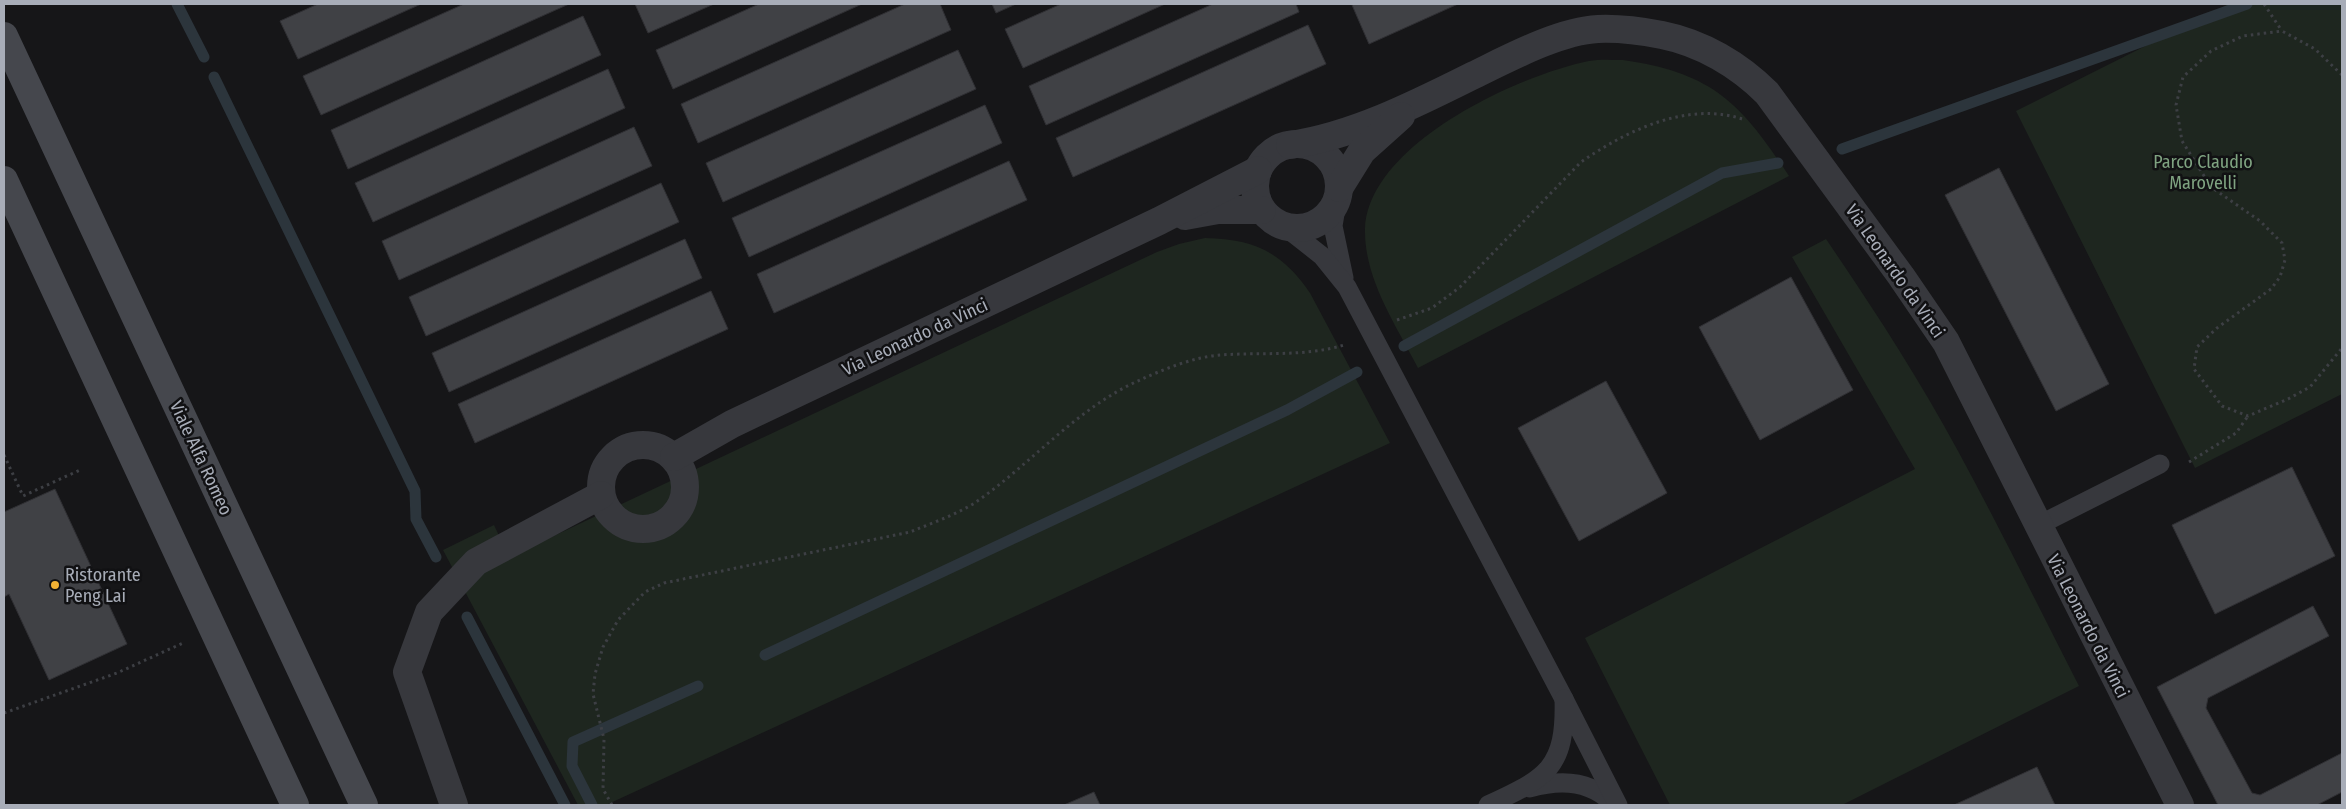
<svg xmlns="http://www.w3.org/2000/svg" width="2346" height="809" viewBox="0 0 2346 809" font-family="'Fira Sans Condensed',sans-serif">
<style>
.green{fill:#1e261f}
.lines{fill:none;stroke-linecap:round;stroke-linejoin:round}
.stream{stroke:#2c353c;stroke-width:11}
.building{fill:#404145;stroke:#303034}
.path{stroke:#3d3f44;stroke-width:3;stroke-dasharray:2.5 4;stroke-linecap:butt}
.service{stroke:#37383d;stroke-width:19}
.minor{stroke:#37383d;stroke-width:28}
.secondary{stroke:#45474d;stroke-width:28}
.poi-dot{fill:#f2b134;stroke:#111113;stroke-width:2}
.labels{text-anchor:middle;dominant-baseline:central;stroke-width:5;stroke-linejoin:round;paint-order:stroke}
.park-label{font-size:18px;fill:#7fa381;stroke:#111113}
.street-label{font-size:18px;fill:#a8adb8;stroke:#111113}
.poi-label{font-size:18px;fill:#a8adb8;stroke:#111113;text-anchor:start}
</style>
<rect width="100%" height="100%" fill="#161618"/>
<!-- green -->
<g class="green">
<polygon points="2229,4 2342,4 2342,394 2195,468 2016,111"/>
<path d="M 1623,60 C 1713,73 1741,103 1789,176 L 1418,368 C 1396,325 1364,279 1365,229 C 1368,144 1519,75 1589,61 C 1600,59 1612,60 1623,60 Z"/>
<path d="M 1205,238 C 1254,239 1282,252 1310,293 L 1390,443 L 606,805 L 578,805 L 443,550 L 494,525 L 509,557 L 1157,252 L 1179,244 Z"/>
<path d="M 1826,239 C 1873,308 1918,377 1958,451 C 2000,528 2039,608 2079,686 L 1842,805 L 1670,805 L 1585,638 L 1915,469 L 1792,257 Z"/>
</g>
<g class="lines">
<!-- stream -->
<g class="stream">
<polyline points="177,4 204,57"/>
<polyline points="214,77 415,491 416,519 436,557"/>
<polyline points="1842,149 2247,4"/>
<polyline points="1404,346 1722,173 1778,163"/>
<polyline points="467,617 565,805"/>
<polyline points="765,655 1287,410 1357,372"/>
<polyline points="592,805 572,766 573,742 698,686"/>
</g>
</g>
<!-- building -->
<g class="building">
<polygon points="318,4 421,4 298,59 280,21"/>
<polygon points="464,4 569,4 321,115 303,76"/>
<polygon points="635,4 714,4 648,33"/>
<polygon points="759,4 862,4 673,89 656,50"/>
<polygon points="905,4 940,4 951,30 698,143 681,104"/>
<polygon points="992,4 1016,4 996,13"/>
<polygon points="1061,4 1165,4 1023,68 1005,29"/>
<polygon points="1213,4 1296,4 1299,12 1046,125 1029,86"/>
<polygon points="1355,4 1458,4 1369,44 1352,5"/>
<polygon points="583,16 601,55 348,169 331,130"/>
<polygon points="1308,25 1326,64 1073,177 1056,138"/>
<polygon points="958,50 976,89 723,202 706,163"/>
<polygon points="608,69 625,108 373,222 355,183"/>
<polygon points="985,105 1002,143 749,257 732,218"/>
<polygon points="634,127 652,166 399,280 382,241"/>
<polygon points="1009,161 1027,200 774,313 757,274"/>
<polygon points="1999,168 2109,384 2056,411 1945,195"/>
<polygon points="661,183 679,222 426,336 409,297"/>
<polygon points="685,239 702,278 449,392 432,353"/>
<polygon points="1791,277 1853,390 1760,440 1699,327"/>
<polygon points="711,291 728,329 475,443 458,404"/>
<polygon points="1606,381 1667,493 1579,541 1518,428"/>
<polygon points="2292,467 2335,556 2215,614 2172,525"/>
<polygon points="55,489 127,644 49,680 9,594 4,597 4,512"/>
<polygon points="2313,606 2329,636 2208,698 2206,708 2252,793 2260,795 2342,753 2342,792 2317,805 2218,805 2157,687"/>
<polygon points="2037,767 2055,805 1954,805"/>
<polygon points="1094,792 1100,805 1064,805"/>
</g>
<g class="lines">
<!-- path -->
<g class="path">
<polyline points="2264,4 2282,31"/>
<polyline points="2342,75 2315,49 2282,31 2243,36 2211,51 2183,77 2176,105 2182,141 2211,187 2260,221 2282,243 2285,260 2280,277 2271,289 2217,328 2197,347 2194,369 2222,406 2248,416 2288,399 2310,387 2342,348"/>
<path d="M 1397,320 L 1432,308 L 1460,287 L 1581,162 C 1626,131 1687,101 1742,119"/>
<polyline points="4,455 23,496 80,470"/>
<polyline points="2189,462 2236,433 2248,416"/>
<polyline points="4,713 117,673 183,643"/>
<path d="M 612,805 L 603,789 L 604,739 L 593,694 L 595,674 L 603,647 L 618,620 L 645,592 L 664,583 L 910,532 C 932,523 956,515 976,502 C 1031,464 1078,407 1140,380 C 1164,369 1194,357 1220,355 C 1261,352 1305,357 1344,345"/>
</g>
<!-- service -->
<g class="service">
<polyline points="1338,196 1333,226 1344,278"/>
<polyline points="1284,226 1322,256 1347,287 1564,699"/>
<polyline points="2037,526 2160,464"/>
<path d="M 1530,788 C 1561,779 1591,780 1614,805"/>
<path d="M 1488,805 C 1547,778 1566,768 1564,699 L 1618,805"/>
</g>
<!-- minor -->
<g class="minor">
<circle cx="1297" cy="186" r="42"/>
<path d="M 1290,145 C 1353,136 1418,103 1474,75 C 1509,58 1559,31 1598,29 C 1620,28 1641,31 1662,35 C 1702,43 1739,65 1767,93 L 1901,276 L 1946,342 L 2180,805"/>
<polyline points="1339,188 1362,151 1401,116"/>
<polyline points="1185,216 1218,210 1262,210"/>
<circle cx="643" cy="487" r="42"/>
<polyline points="674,457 732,424 1159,221 1258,170"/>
<polyline points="454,805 407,672 429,612 476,562 601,495"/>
</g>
<!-- secondary -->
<g class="secondary">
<polyline points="4,36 364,805"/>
<polyline points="4,180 295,805"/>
</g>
</g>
<!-- markers -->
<circle class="poi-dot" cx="55" cy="585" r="5"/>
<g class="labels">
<!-- park labels -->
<g class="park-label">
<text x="2203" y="162">Parco Claudio<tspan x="2203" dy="21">Marovelli</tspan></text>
</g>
<!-- street labels -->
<g class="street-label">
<text transform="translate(1895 271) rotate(55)">Via Leonardo da Vinci</text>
<text transform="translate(915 337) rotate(-25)">Via Leonardo da Vinci</text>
<text transform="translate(201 458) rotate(65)">Viale Alfa Romeo</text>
<text transform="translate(2088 626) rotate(63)">Via Leonardo da Vinci</text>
</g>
<!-- poi labels -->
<g class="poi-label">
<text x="65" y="575">Ristorante<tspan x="65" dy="21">Peng Lai</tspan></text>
</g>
</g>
<!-- border -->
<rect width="2346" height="809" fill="none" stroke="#a8adb8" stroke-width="10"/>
</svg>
